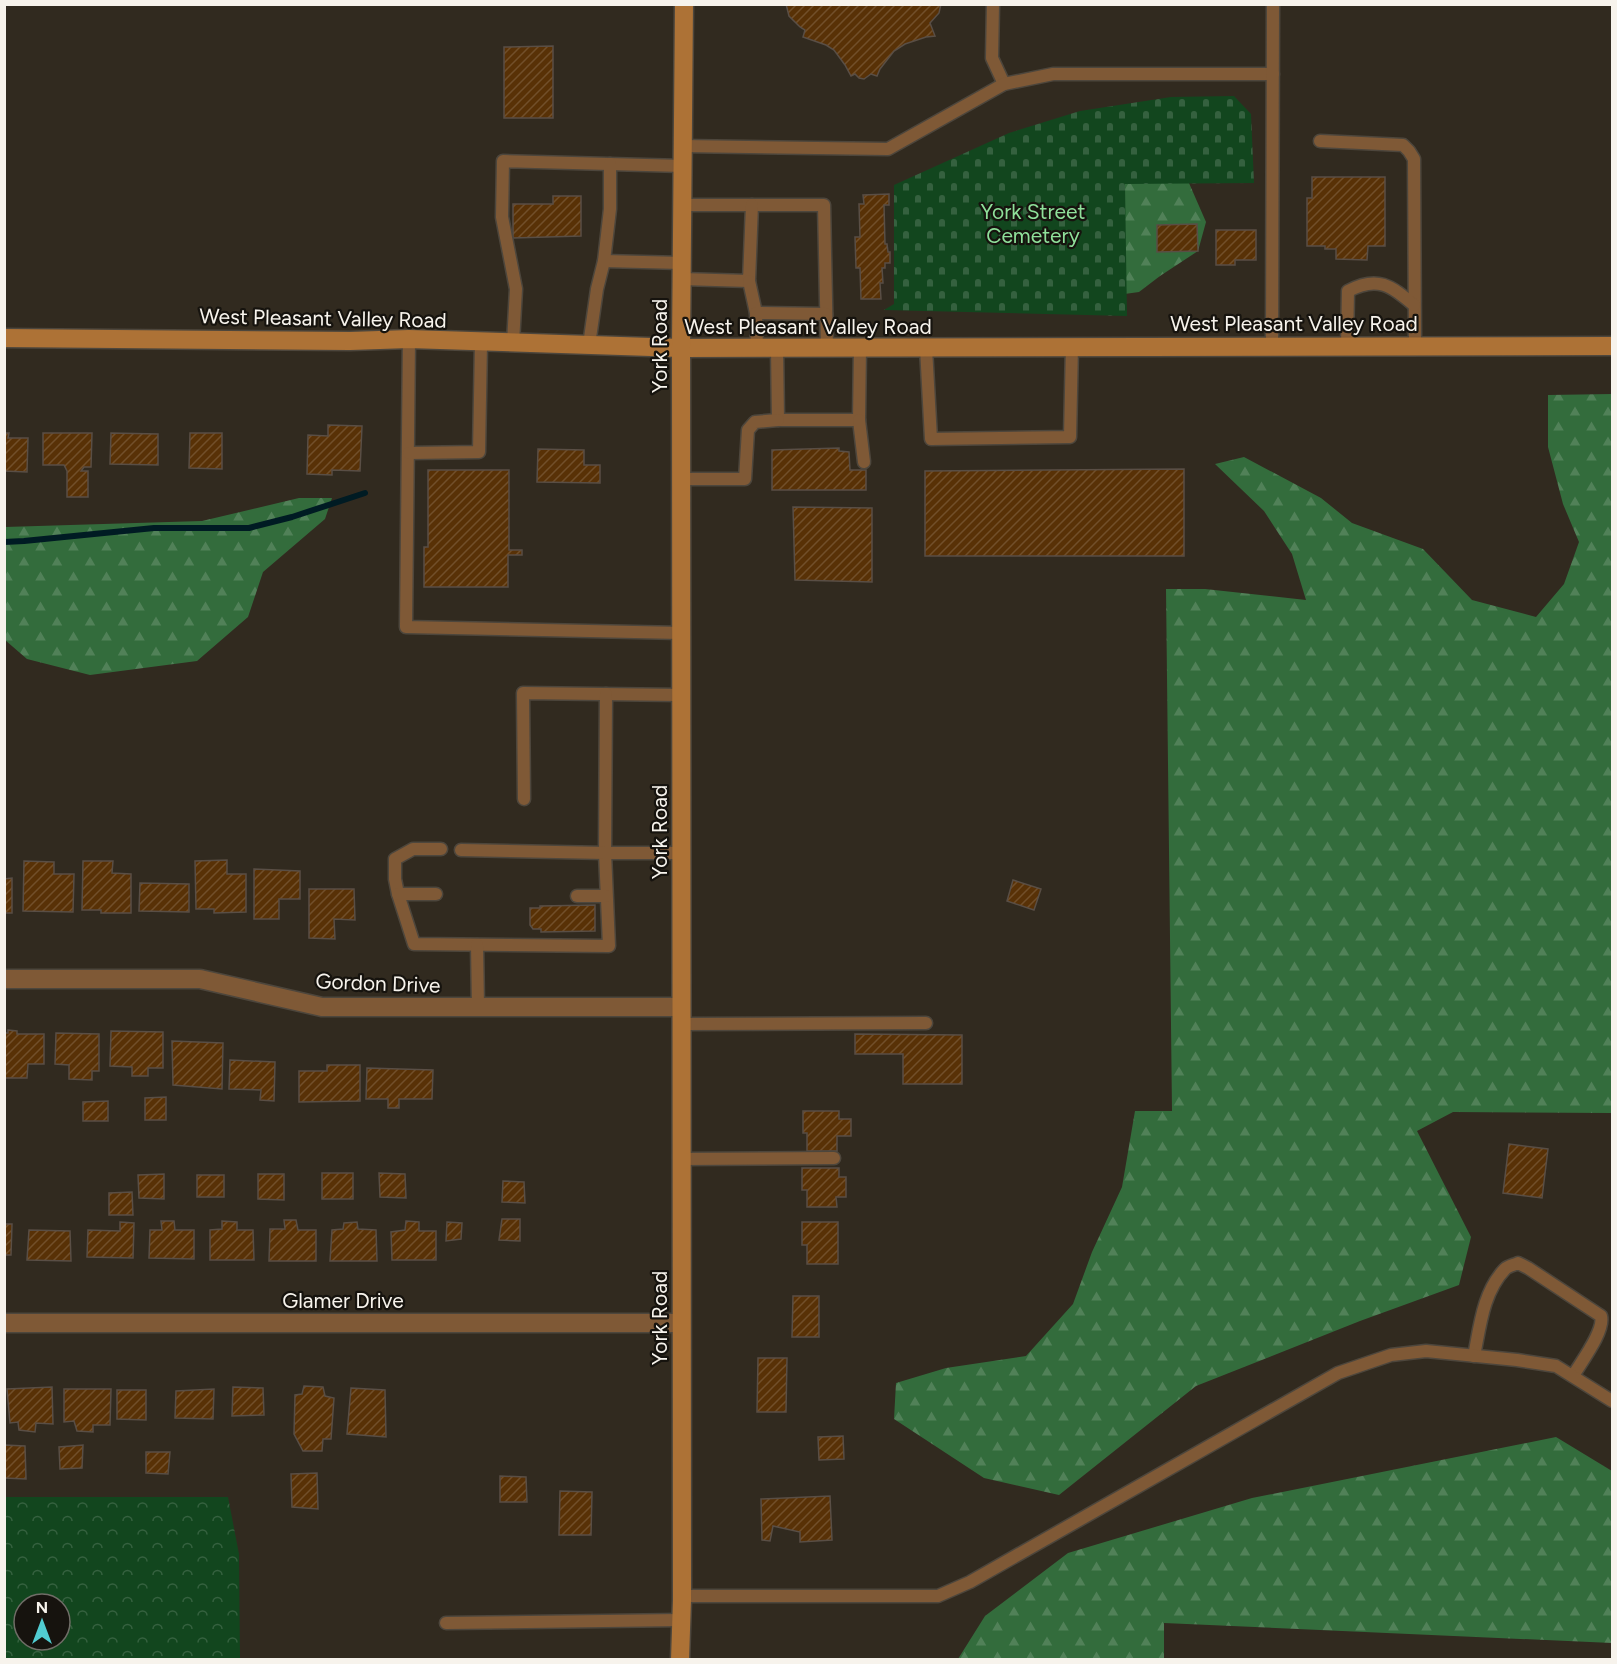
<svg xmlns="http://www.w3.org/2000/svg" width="1617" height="1664" viewBox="0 0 1617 1664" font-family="Figtree,sans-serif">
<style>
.forest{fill:url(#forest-firs)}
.cemetery{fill:url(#cemetery-stones)}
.park{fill:url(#park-crowns);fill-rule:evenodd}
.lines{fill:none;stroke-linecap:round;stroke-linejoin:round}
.stream{stroke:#001b23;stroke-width:6}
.building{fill:url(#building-hatch);stroke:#594e45;stroke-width:1.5}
.lane-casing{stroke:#4d463c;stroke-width:15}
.street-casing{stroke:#4d463c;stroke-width:21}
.secondary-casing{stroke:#4d463c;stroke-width:21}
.lane{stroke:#7f5936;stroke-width:12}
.street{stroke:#7f5936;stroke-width:18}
.secondary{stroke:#ad7236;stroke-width:18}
.labels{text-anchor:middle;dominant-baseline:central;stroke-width:4.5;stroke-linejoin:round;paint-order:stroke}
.park-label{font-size:21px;fill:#8fe09a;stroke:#16130e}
.street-label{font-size:21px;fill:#f7f3ec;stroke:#16130e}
</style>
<defs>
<pattern id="forest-firs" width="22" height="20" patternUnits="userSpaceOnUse" patternTransform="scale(1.5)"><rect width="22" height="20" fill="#336c3c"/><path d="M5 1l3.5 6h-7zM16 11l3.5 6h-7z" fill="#518158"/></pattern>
<pattern id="cemetery-stones" width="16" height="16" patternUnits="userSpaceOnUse" patternTransform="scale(1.5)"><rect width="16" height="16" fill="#12461e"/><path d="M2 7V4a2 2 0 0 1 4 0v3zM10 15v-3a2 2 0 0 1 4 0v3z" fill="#35613f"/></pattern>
<pattern id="park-crowns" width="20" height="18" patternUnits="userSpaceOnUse" patternTransform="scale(1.5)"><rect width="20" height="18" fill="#12461e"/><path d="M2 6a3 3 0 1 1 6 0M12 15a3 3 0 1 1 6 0" fill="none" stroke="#35613f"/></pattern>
<pattern id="building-hatch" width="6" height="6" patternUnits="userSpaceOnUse" patternTransform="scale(1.5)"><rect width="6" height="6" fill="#583106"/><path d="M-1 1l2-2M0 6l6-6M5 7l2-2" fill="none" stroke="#714f2a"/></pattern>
</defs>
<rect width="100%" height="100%" fill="#312a1f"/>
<!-- forest -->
<g class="forest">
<polygon points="1182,167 1206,222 1198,251 1160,276 1139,292 1103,297 946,200"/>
<polygon points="1612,394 1612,1113 1453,1112 1417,1131 1471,1237 1459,1285 1360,1321 1196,1386 1059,1495 984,1478 894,1419 896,1383 946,1368 1026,1356 1073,1304 1092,1252 1122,1187 1135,1111 1172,1111 1166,589 1205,589 1306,600 1292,554 1264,511 1215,464 1244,457 1321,498 1352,523 1423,549 1472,600 1536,617 1564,584 1579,542 1563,504 1548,447 1548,395"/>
<polygon points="299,498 332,498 325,519 263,572 248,617 197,661 90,675 27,659 5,640 5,527 202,521"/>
<polygon points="1556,1437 1612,1471 1612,1643 1164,1623 1164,1659 958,1659 985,1616 1068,1553 1252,1498"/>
</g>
<!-- cemetery -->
<polygon class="cemetery" points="1234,96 1251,114 1254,183 1125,184 1127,316 884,310 894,304 894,185 1009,133 1080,111 1171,97"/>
<!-- park -->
<path class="park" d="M 5,1497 L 228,1497 L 239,1554 L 240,1659 L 5,1659 ZM 24,1604 L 60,1604 L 60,1640 L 24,1640 Z"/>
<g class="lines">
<!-- stream -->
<polyline class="stream" points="4,542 24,541 154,528 249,528 292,517 365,493"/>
</g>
<!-- building -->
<g class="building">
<polygon points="786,4 941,4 939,13 930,23 935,36 926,37 905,44 894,51 880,69 877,76 871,74 864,79 859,78 855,74 851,76 845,65 834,50 826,45 803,37 805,30 800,27 789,16"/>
<polygon points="553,46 553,118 504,118 504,47"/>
<polygon points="1312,177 1385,177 1385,246 1368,246 1367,260 1336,259 1336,249 1325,249 1325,246 1307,246 1307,198 1312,198"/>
<polygon points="889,194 889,205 884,205 885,244 887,244 888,252 890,252 890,263 885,263 885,268 882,268 883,283 880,283 881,299 861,299 860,268 856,268 855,237 860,237 859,204 864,204 863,195"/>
<polygon points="553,196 581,196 581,236 513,238 513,204 553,204"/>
<polygon points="1197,224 1198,251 1157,252 1157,225"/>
<polygon points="1216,230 1256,230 1256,260 1235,260 1235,265 1216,265"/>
<polygon points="328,425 362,426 360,471 332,470 332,475 307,474 308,435 328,436"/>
<polygon points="4,433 9,433 8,438 28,438 27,472 4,471"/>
<polygon points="43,433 92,433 91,467 84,467 81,471 88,471 88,497 67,497 67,471 64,465 43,465"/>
<polygon points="111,433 158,434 158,465 110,464"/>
<polygon points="190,433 222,433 222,469 189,468"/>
<polygon points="839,448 839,451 849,452 850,470 866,470 866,490 772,490 772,450"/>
<polygon points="538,449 584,450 584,465 600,465 600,483 537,482"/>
<polygon points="1184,469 1184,556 925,556 925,471"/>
<polygon points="428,470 509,470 509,550 522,550 522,555 508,555 508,587 424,587 424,547 428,547"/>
<polygon points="793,507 872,508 872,582 795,580"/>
<polygon points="227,860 227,874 246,874 246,912 214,913 214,909 196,909 195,861"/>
<polygon points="24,861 54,862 54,874 74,874 73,912 23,911"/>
<polygon points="83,861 113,861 112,873 131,874 131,913 101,913 101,910 82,910"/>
<polygon points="254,869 300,871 300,899 279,899 279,919 254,919"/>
<polygon points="12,878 12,913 4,913 4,879"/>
<polygon points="1013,880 1041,889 1034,910 1007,901"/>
<polygon points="140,883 189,884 189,912 139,911"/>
<polygon points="309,889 354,889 355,920 334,919 335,939 309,938"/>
<polygon points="595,905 595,931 541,932 541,929 533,929 530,925 530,908 540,908 540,906"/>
<polygon points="8,1030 17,1031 17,1034 44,1034 44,1064 28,1064 27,1078 4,1078 4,1033 8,1033"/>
<polygon points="111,1031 163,1032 163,1068 148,1068 148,1076 132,1076 132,1067 110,1066"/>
<polygon points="56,1033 99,1034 99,1071 92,1071 92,1080 69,1079 69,1065 55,1064"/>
<polygon points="855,1034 962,1035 962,1084 903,1084 903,1054 855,1054"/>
<polygon points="172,1041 223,1043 222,1089 173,1085"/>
<polygon points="230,1060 275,1062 274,1101 260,1100 261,1090 229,1089"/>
<polygon points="327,1065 360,1065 360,1101 299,1102 299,1071 327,1071"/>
<polygon points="367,1068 433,1070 432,1099 399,1099 399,1108 388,1108 388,1099 366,1099"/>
<polygon points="166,1097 166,1120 145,1120 145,1098"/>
<polygon points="108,1101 108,1121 83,1121 83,1102"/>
<polygon points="803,1111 839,1111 839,1119 851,1119 851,1136 837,1136 837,1151 807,1151 807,1133 803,1133"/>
<polygon points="1509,1144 1548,1149 1542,1198 1503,1193"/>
<polygon points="802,1168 839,1168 839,1177 846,1177 846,1197 836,1197 837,1207 807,1207 807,1190 802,1190"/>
<rect x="322" y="1173" width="31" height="26"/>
<polygon points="379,1173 405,1174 406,1198 380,1197"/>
<polygon points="164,1174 164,1199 139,1198 138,1175"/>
<polygon points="258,1174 284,1174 284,1200 258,1199"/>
<rect x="197" y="1175" width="27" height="22"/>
<polygon points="503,1181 524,1182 525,1203 502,1202"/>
<polygon points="132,1192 133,1215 109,1215 109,1193"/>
<polygon points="502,1219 520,1219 520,1241 499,1240"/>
<polygon points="284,1220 296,1220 298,1230 316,1230 316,1261 269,1261 270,1229 285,1229"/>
<polygon points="161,1221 174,1221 175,1230 194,1230 194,1259 149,1258 150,1230 162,1230"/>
<polygon points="222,1221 237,1222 237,1230 253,1230 254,1260 210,1260 210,1230 222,1229"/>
<polygon points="406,1221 419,1222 419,1231 436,1231 436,1260 392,1260 391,1232 405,1230"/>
<polygon points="120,1222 134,1223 133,1258 87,1257 88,1230 120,1231"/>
<polygon points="357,1222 358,1229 376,1230 377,1261 330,1261 332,1230 343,1229 344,1223"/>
<polygon points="447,1222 462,1223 461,1239 446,1241"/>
<polygon points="802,1222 838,1222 838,1264 807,1264 807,1245 802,1245"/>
<polygon points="4,1224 12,1224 11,1255 4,1255"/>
<polygon points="29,1230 70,1231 71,1261 27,1260"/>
<polygon points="793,1296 819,1296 819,1337 792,1337"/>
<polygon points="758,1358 787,1358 786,1412 757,1412"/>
<polygon points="304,1386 323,1387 325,1396 334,1398 331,1439 323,1439 322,1451 303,1451 294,1434 295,1395 302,1394"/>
<polygon points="52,1387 53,1424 36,1423 35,1432 19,1430 18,1422 10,1423 7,1389"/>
<polygon points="233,1387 263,1388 264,1415 232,1416"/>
<polygon points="351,1388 385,1390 386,1437 347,1434"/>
<polygon points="64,1389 111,1389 110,1425 93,1425 93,1432 77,1431 74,1421 64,1422"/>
<polygon points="214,1389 213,1419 175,1418 176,1391"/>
<polygon points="117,1390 146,1390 146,1420 117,1419"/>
<polygon points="843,1436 844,1459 819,1460 818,1437"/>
<polygon points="4,1445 25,1446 26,1479 4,1478"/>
<polygon points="83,1445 82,1468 60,1469 59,1447"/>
<polygon points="146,1452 170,1452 168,1474 146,1473"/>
<polygon points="317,1473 318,1509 292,1507 291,1474"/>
<polygon points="500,1476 526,1477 527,1502 500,1502"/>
<polygon points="560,1491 592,1492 591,1535 559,1535"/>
<polygon points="830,1496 832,1540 800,1542 800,1532 773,1526 770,1541 762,1540 761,1499"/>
</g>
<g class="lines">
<!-- lane casing -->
<g class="lane-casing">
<g id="lane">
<polyline points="993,4 992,58 1004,84"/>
<polyline points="1320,141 1403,145 1409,151 1414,159 1415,346"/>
<polyline points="683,146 888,149 1004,84 1053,74 1273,74"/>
<polyline points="682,205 824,205 827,348"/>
<polyline points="604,261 682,263"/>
<polyline points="682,279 749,281 752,205"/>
<polyline points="749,281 756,313 757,348"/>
<polyline points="756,313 826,314"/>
<polyline points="409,339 406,627 681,633"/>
<polyline points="513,343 516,289 502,217 503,161 683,166"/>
<polyline points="589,345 597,289 604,261 610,209 610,164"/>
<polyline points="1272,346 1273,4"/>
<path d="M 1347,346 L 1348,291 C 1378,275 1391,286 1414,305"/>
<polyline points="777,348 778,420 859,420 860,348"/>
<polyline points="926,348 931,439 1070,437 1072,346"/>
<polyline points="859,420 864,462"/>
<polyline points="409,453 479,452 481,343"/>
<polyline points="681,479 745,479 748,430 755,422 778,420"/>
<polyline points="524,799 523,693 681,695"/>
<polyline points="441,849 413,849 395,859 395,879 398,894 414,944 609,946 605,853 606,694"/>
<polyline points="461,850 605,853 681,853"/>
<polyline points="398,894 436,894"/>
<polyline points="577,896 606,896"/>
<polyline points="477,945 478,1007"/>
<polyline points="681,1024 926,1023"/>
<polyline points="681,1159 834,1158"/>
<path d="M 1474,1356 C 1480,1326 1483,1292 1505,1269 C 1508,1266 1514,1265 1518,1263 L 1528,1268 L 1601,1316 C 1605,1331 1581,1362 1573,1376"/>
<polyline points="682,1596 938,1596 970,1582 1338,1373 1391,1355 1426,1351 1517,1360 1556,1366 1612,1401"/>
<polyline points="446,1623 681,1620"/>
</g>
</g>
<!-- street casing -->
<g class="street-casing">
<g id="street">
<polyline points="4,979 200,979 322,1007 681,1007"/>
<polyline points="4,1323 681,1323"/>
</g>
</g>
<!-- secondary casing -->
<g class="secondary-casing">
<g id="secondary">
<polyline points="4,338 350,341 409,339 681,348 1612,346"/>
<polyline points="680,1660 682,1600 681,348 684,4"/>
</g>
</g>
<!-- lane -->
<use href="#lane" class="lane"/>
<!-- street -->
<use href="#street" class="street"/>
<!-- secondary -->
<use href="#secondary" class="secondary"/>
</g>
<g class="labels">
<!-- park labels -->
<g class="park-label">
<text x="1033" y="211">York Street<tspan x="1033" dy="24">Cemetery</tspan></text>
</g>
<!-- street labels -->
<g class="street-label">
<text transform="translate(323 318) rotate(1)">West Pleasant Valley Road</text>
<text x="1294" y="323">West Pleasant Valley Road</text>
<text x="808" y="326">West Pleasant Valley Road</text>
<text transform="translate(659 346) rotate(-90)">York Road</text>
<text transform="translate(659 832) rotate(-90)">York Road</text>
<text transform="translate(378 983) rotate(2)">Gordon Drive</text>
<text x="343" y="1300">Glamer Drive</text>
<text transform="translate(659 1318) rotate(-90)">York Road</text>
</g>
</g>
<!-- border -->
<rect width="1617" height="1664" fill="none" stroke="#f7f3ec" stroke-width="12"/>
<!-- north arrow -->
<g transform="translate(42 1622)"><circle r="28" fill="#16130e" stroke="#706d67" stroke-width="1.5"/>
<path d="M0-4.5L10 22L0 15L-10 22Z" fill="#51ccd1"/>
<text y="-9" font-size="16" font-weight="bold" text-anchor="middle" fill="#f7f3ec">N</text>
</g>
</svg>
